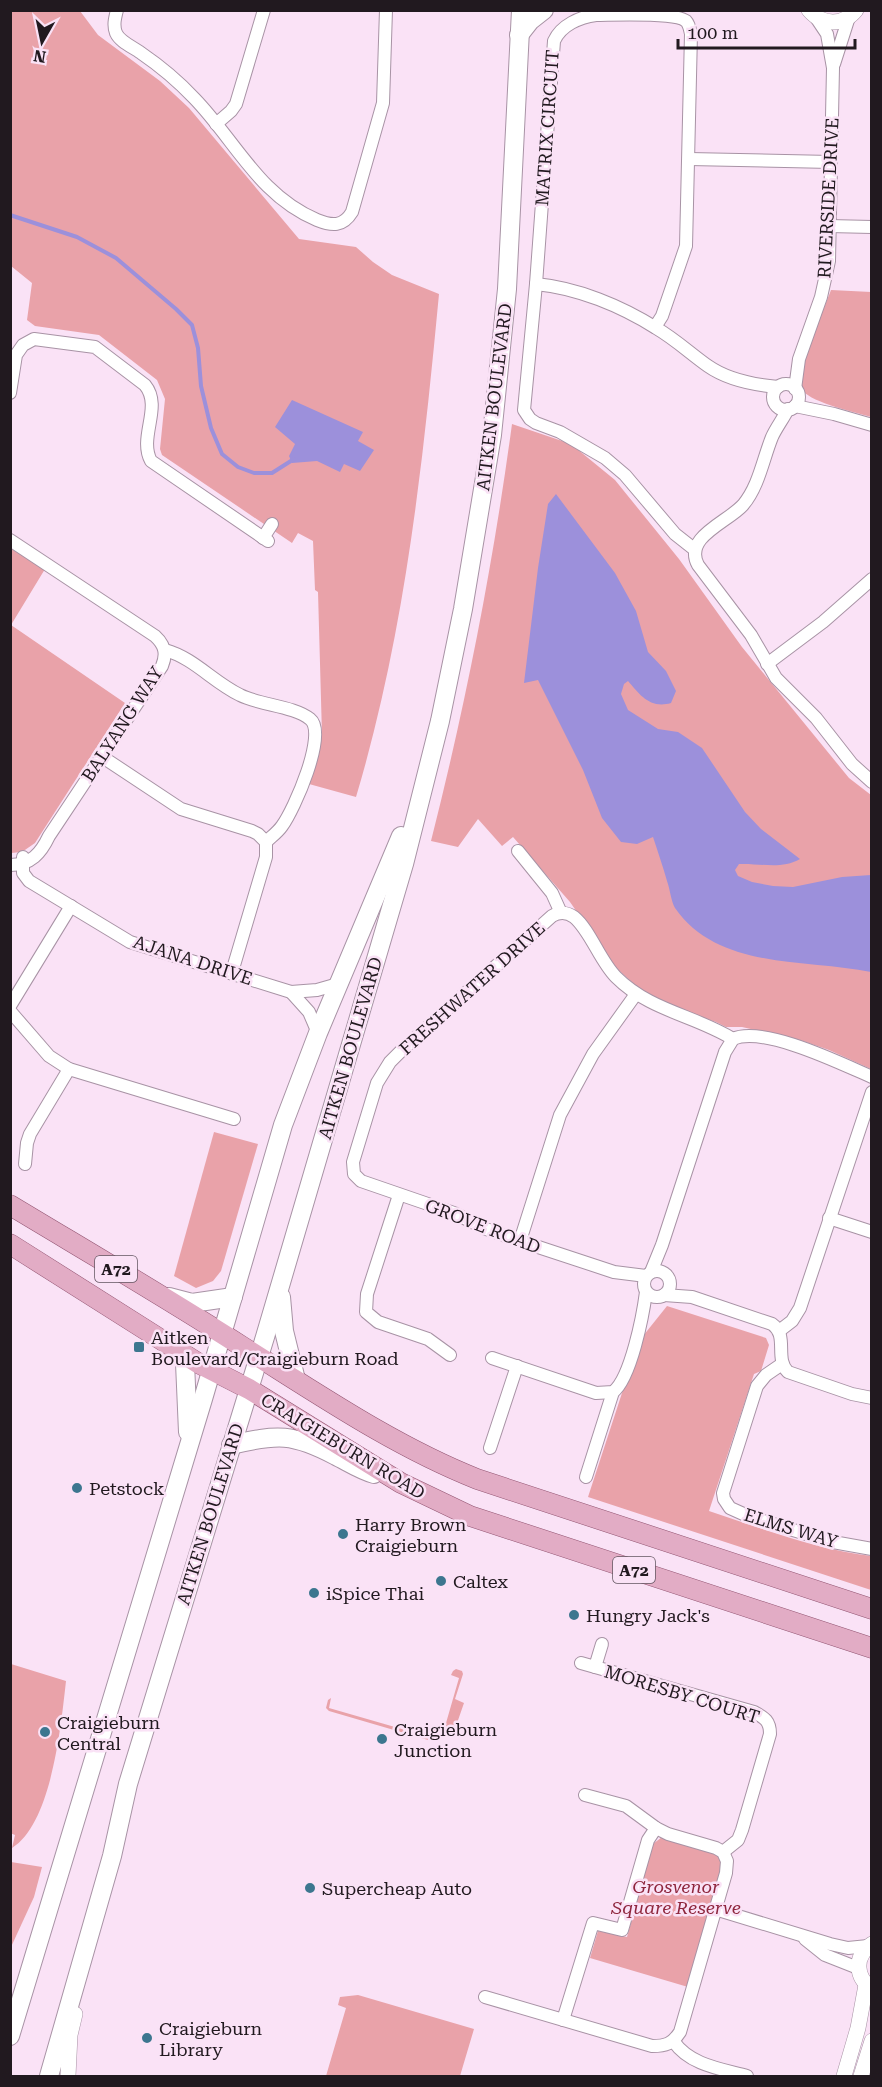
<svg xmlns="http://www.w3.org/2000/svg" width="882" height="2087" viewBox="0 0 882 2087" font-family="'Roboto Serif',serif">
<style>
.green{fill:#e9a2a9}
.water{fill:#9c90db}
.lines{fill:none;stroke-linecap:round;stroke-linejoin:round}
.stream{stroke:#9c90db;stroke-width:4}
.minor-casing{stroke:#a893a5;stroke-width:14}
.tertiary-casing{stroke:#a893a5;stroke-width:16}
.secondary-casing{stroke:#a893a5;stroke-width:20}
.primary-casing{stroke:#925572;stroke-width:21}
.minor{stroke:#fff;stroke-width:12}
.tertiary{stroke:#fff;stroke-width:15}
.secondary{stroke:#fff;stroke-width:18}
.primary{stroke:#e2acc5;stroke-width:20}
.poi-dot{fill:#3c768f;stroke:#fae2f6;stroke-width:2}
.labels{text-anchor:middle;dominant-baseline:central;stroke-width:5;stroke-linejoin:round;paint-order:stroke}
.shield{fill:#fae2f6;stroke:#625560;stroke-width:1.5}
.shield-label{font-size:16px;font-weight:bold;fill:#21191f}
.street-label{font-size:18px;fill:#21191f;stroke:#fae2f6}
.poi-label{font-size:18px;fill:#21191f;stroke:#fae2f6;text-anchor:start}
.park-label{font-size:18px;font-style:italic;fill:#8e263d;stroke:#fae2f6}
</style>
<rect width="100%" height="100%" fill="#fae2f6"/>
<!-- green -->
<g class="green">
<path d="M 10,11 L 80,11 L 98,35 L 160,81 L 189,108 L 299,239 L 356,247 L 373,262 L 392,275 L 439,294 C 423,463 405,633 356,797 L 309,784 L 322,735 L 318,592 L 315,590 L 313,541 L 298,533 L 292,543 L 162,455 L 160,449 L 165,399 L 157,380 L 99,335 L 35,326 L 27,320 L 32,283 L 11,266 Z"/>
<path d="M 831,290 L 871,292 L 871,417 C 855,412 813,403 803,391 C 793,380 825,306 831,290 Z"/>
<path d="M 512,424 L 571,444 L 615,480 L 679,559 L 742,647 L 849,778 L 871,795 L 871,1069 L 829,1050 L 800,1040 L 742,1027 L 726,1027 L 716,1022 L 683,1011 L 643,992 L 615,967 L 570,902 L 513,837 L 502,846 L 478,819 L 458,847 L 431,841 C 466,703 493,565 512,424 Z"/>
<polygon points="10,548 45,569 11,625 125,703 35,843 22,852 11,853"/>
<polygon points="214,1132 258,1144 221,1271 213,1281 196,1288 174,1276"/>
<path d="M 667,1306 L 766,1338 L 769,1345 L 761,1371 L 754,1374 L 709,1511 C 763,1529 815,1549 871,1556 L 871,1590 L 588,1497 L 639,1341 Z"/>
<path d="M 11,1664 L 66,1681 C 61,1725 52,1823 12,1848 L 15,1835 L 10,1833 Z"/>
<polygon points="456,1669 462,1671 463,1674 455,1699 464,1703 456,1726 451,1732 428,1740 329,1711 326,1708 328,1700 331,1698 329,1708 426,1736 429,1727 444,1730 459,1678 451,1675 453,1671"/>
<polygon points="662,1837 720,1854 722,1866 688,1987 590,1958 598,1931 627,1937 653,1844"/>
<polygon points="11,1862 42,1867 34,1897 11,1947"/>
<polygon points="358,1995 474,2029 460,2076 326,2076 346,2008 338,2005 340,1997"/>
</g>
<!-- water -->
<g class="water">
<polygon points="292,400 363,432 358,441 374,450 360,471 344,464 340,472 317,461 292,463 289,456 295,444 275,427"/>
<path d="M 556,494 L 615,573 L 636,611 L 648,652 L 666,671 L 676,691 L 671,703 C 650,709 640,695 628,681 L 624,684 L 621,694 L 628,710 L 658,729 L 678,732 L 702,748 L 745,812 L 761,829 L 800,859 C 781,870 760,863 739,864 L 735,870 L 738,876 L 752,882 L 773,886 L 793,887 L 842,877 L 871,875 L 871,972 C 806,959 718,970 675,908 C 671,901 670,889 667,881 C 663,867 658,852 653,837 L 637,844 L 621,842 L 602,818 L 583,770 L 538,680 L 524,683 L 538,568 L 548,504 Z"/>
</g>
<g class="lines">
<!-- stream -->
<polyline class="stream" points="10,215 77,237 116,258 176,309 192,325 198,348 201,386 211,428 222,454 238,467 254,473 272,473 294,459"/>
<!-- minor casing -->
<g class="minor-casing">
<g id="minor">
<path d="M 117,10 C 115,18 113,25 116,33 C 120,42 133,47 141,53 C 160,66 178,81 194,98 C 235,140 259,196 317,220 C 332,226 343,227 352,212 L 383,103 L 386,10"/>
<polyline points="834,64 849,17"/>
<polyline points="216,124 231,111 236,104 264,10"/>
<polyline points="689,159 831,162"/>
<polyline points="829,226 872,227"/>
<path d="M 536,284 C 578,288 621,306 656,328 C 675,339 691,354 708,366 C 728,380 755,385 778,387"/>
<path d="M 655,327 L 662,316 L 686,246 L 691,34 C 690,29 689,24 686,21 C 675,12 613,15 596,15 C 580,17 561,25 554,41 L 536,284 L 524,410 L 530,419 L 536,423 L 560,432 L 605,458 L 625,475 L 675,534 L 694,549"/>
<circle cx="786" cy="397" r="13"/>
<polyline points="795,389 799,359 821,297 829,261 833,68 827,34 815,16"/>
<path d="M 10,393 L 16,355 L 23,345 L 34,339 L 95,347 L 145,385 C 163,407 138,437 151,461 L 268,541"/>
<polyline points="795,406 834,414 872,425"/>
<path d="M 788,409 C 783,419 776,428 772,437 C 763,459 759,486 743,505 C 728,522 683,537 698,565 L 751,635 L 776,678 L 816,718 L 852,764 L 872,782"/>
<polyline points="263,538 272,524"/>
<path d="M 10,540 L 155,636 C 165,645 167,654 162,666 L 49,836 C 41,853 31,865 10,865"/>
<path d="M 165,650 C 194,658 213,682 240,695 C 259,705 294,706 310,719 C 328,733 294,810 282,826 C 278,832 271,837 266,842"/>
<polyline points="767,664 823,622 872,579"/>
<polyline points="101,756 181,809 252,831 258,834 266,842 266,857 232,972"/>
<polyline points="518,851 552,893 561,913"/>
<polyline points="23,857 23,873 29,881 130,942 291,992 317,990 338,984"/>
<polyline points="291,992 309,1012 318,1033"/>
<polyline points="10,1006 71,906"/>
<polyline points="10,1011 49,1056 69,1069 234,1119"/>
<polyline points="25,1164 27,1143 30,1134 69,1069"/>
<polyline points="399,1195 367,1294 366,1312 378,1322 428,1339 450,1355"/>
<polyline points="829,1218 872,1232"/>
<polyline points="520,1241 560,1115 593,1054 636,994"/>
<circle cx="657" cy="1284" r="13"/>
<path d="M 651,1272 L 662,1245 L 725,1052 L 733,1039 C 763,1025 842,1064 872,1077"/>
<path d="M 646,1276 L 614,1272 L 520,1241 L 486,1229 L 454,1213 L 361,1181 L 354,1174 L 353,1162 L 377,1083 L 390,1062 L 403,1049 L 552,916 C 559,912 567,912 574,917 C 590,930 600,961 616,977 C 650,1011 694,1015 733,1039"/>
<path d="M 664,1295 L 692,1297 L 772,1324 C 789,1336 774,1358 788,1372 L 852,1394 L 872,1398"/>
<polyline points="779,1331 792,1321 800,1308 872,1092"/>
<path d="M 492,1358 L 596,1393 L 613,1392 C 631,1378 643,1315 646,1292"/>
<polyline points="782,1364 766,1375 757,1386 723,1493 724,1499 730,1508 750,1517 833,1542 872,1549"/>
<polyline points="490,1448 517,1366"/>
<polyline points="586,1477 613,1392"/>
<path d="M 581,1663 L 754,1712 C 765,1718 770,1721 770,1734 L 742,1830 L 738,1840 L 723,1852"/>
<polyline points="595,1667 602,1644"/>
<polyline points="715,1909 830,1944 848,1948 868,1946"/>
<polyline points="805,1939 825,1955 858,1968"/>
<path d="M 485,1997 L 652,2046 C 666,2046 672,2044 680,2032 L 726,1873 L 727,1861 L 723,1852 L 716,1848 L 668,1834 L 656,1828 L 626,1806 L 585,1795"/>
<polyline points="563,2020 593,1923 622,1930 648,1840 656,1828"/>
<path d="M 674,2042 C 690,2065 721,2069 747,2076"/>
</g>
</g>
<!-- tertiary casing -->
<g class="tertiary-casing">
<g id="tertiary">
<path d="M 809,10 C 823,26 843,26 856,10"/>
<path d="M 872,1944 C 854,1956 855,1977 872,1989"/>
<polyline points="68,2076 70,2035 75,2014"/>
<polyline points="844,2076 858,2028 866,1985"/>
<polyline points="861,2076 872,2041"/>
</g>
</g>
<!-- secondary casing -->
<g class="secondary-casing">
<g id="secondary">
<polyline points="519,35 530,21 544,10"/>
<polyline points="169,1297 192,1303 233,1297"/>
<polyline points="281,1297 284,1331 296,1380"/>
<polyline points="180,1352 185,1363 188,1432"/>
<path d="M 231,1445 C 277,1434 293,1433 336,1456 C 348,1462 360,1470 374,1474"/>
<polyline points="10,2036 203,1399 283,1125 318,1033 401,836"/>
<polyline points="49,2076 112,1856 128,1784 265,1337 404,864 440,721 463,609 492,435 507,289 521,10"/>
</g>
</g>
<!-- primary casing -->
<g class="primary-casing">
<g id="primary">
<path d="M 10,1205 C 88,1252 167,1298 243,1347 C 318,1394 394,1446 477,1479 L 872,1609"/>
<polyline points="10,1244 198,1363 249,1389 401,1483 470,1516 872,1648"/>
</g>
</g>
<!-- minor -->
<use href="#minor" class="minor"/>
<!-- tertiary -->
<use href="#tertiary" class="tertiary"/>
<!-- secondary -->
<use href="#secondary" class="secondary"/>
<!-- primary -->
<use href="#primary" class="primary"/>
</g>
<!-- markers -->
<g class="poi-dot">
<rect x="133" y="1341" width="12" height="12" rx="3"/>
<circle cx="77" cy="1488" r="6"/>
<circle cx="343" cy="1534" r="6"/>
<circle cx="441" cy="1581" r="6"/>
<circle cx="314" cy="1593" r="6"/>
<circle cx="574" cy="1615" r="6"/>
<circle cx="45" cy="1732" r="6"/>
<circle cx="382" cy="1739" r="6"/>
<circle cx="310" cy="1888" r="6"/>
<circle cx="147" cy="2038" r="6"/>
</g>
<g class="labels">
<!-- shield labels -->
<g class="shield">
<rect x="95" y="1256" width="42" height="26" rx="4.5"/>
<rect x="613" y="1557" width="42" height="26" rx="4.5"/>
</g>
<g class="shield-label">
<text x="116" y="1269">A72</text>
<text x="634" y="1570">A72</text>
</g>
<!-- street labels -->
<g class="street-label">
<text transform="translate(547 128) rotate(-86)">MATRIX CIRCUIT</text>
<text transform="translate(828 198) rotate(-87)">RIVERSIDE DRIVE</text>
<text transform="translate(494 397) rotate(-83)">AITKEN BOULEVARD</text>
<text transform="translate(122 724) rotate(-57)">BALYANG WAY</text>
<text transform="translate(193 960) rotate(18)">AJANA DRIVE</text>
<text transform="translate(472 988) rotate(-42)">FRESHWATER DRIVE</text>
<text transform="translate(350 1048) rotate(-74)">AITKEN BOULEVARD</text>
<text transform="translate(483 1226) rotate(21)">GROVE ROAD</text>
<text transform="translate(343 1446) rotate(31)">CRAIGIEBURN ROAD</text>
<text transform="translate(210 1514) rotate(-73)">AITKEN BOULEVARD</text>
<text transform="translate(791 1528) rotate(17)">ELMS WAY</text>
<text transform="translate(682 1694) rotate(17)">MORESBY COURT</text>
</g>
<!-- poi labels -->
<g class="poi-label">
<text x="151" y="1337">Aitken<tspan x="151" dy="21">Boulevard/Craigieburn Road</tspan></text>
<text x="89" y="1488">Petstock</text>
<text x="355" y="1524">Harry Brown<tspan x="355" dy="21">Craigieburn</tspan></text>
<text x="453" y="1581">Caltex</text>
<text x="326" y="1593">iSpice Thai</text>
<text x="586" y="1615">Hungry Jack's</text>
<text x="57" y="1722">Craigieburn<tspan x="57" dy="21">Central</tspan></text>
<text x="394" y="1729">Craigieburn<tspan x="394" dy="21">Junction</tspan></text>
<text x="322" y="1888">Supercheap Auto</text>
<text x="159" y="2028">Craigieburn<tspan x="159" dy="21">Library</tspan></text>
</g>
<!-- park labels -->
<g class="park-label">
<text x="676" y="1886">Grosvenor<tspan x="676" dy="21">Square Reserve</tspan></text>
</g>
</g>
<!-- border -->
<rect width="882" height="2087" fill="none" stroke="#21191f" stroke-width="24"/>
<!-- north arrow -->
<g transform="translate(42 42) rotate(189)" stroke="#fae2f6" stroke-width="4.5" paint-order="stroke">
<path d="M0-4.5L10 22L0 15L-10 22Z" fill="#21191f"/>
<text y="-9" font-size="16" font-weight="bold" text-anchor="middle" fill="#21191f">N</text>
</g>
<!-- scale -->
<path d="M678 39v9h177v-9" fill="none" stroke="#21191f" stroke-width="3"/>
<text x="687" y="39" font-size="18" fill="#21191f" stroke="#fae2f6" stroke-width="4.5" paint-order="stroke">100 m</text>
</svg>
